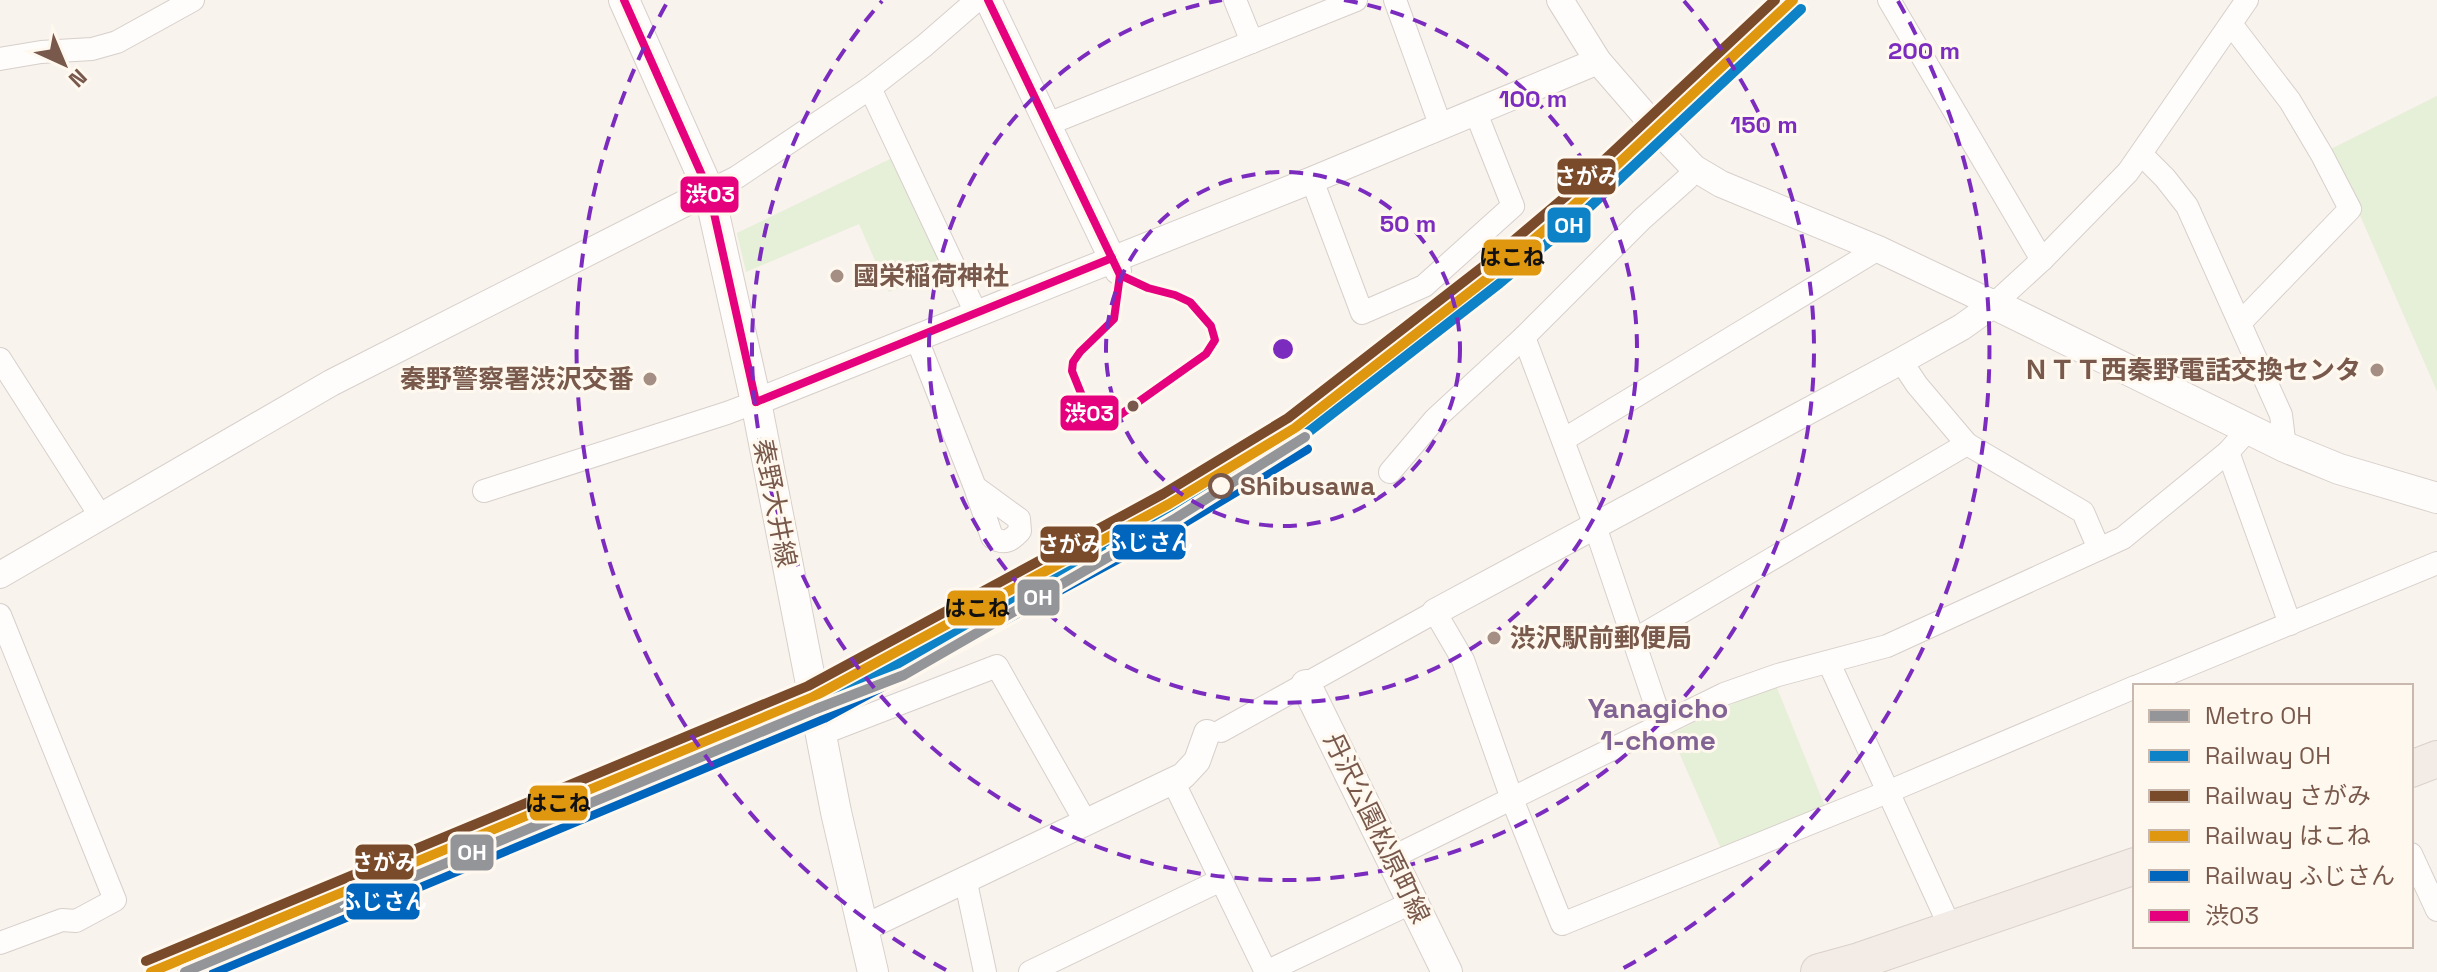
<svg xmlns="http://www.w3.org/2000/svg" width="2437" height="972" viewBox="0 0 2437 972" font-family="'Space Grotesk','Noto Sans JP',sans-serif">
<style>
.green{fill:#e6efd7}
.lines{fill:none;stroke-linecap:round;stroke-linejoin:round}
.minor-casing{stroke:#d7cfca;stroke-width:24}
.tertiary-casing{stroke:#d7cfca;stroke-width:28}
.secondary-casing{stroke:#d8cfc9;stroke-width:32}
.trunk-casing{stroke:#dad0ca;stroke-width:38}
.minor{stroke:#fefdfc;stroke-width:22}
.tertiary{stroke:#fefdfc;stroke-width:26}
.secondary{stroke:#fefdfc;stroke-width:30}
.trunk{stroke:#f2ebe6;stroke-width:36}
.bus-1-casing{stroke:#fff8ef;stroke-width:14}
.bus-1{stroke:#e5007d;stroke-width:8}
.rail-1-casing{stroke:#fff8ef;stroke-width:16}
.rail-2-casing{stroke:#fff8ef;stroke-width:16}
.rail-3-casing{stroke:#fff8ef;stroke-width:16}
.rail-4-casing{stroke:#fff8ef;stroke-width:16}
.rail-1{stroke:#0d82c7;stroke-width:10}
.rail-2{stroke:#7a4b2a;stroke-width:10}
.rail-3{stroke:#de970f;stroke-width:10}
.rail-4{stroke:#0065bd;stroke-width:10}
.metro-1-casing{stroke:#fff8ef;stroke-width:16}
.metro-1{stroke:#939598;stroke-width:10}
.ring{fill:none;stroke:#7b2cbf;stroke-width:4;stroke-dasharray:14 10}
.poi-dot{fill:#a58f84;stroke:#fff8ef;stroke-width:3}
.bus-dot{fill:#78594b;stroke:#fff8ef;stroke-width:3}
.stop-dot{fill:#fff8ef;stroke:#78594b;stroke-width:4}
.labels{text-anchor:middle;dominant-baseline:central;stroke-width:6;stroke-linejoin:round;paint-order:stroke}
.poi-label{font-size:26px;font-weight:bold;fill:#78594b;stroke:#fff8ef;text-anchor:start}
.stop-label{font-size:26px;font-weight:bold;fill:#78594b;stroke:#fff8ef;text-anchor:start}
.street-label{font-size:26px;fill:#78594b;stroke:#fff8ef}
.neighbourhood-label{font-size:28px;font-weight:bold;fill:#816394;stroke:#fff8ef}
.centre{fill:#7b2cbf;stroke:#fff8ef;stroke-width:4}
.ring-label{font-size:24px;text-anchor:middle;font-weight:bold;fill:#7b2cbf;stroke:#fff8ef;stroke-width:6;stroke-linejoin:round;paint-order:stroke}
.line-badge{stroke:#fff8ef;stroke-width:3}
.badge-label{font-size:22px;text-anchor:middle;font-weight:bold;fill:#fff}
.pale-badge-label{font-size:22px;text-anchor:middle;font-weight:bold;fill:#111}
</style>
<rect width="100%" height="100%" fill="#f8f3ed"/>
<!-- green -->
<g class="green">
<polygon points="2437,96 2437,391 2331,149"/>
<polygon points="892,158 943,268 889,292 859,224 746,272 737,233"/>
<polygon points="1777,688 1826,809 1723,853 1671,734 1745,698"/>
</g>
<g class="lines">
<!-- minor casing -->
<g class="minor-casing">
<g id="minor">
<polyline points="1235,0 1252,42"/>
<polyline points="1395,0 1441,127"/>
<polyline points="1889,0 2042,260"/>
<polyline points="2231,24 2290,101 2322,155 2350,209 2240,323"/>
<polyline points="0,59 41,52 92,49 117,42 193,0"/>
<polyline points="870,88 976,313"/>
<polyline points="1048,124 1356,0"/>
<polyline points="2142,155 2165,178 2187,206 2281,415 2285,447"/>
<polyline points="1312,180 1362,313 1424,286 1513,206 1476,113"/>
<polyline points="709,191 737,177 870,88 924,46 977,0"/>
<polyline points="1994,304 2042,260 2128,172 2247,0"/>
<path d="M 916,337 L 975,487 L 1019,519 L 1020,531 C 1011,541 1004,545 992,537 L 975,487"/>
<polyline points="1524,337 1595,526 1662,724"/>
<polyline points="0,359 101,517"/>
<polyline points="1901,361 1917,385 1967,444 2083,512 2099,549"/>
<polyline points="1563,440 1878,249"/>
<polyline points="2228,452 2290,624"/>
<polyline points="1390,472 1435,419 1524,337 1642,219 1687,179 1694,168"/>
<polyline points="484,491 727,413 756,402"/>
<polyline points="0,615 115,900 76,921 62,920 0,943"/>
<polyline points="1634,640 1967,444"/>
<polyline points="1829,663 1951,929"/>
<polyline points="2138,686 2437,563"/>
<polyline points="1221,731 1435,612 1463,660 1512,799 1562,924 1890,791 2135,687"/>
<polyline points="821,734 997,666 1085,821"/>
<polyline points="1173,781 1266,972"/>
<polyline points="2411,854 2437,910"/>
<polyline points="1391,858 1724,694 1778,675 1887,646 2123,538 2228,452 2248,430"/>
<polyline points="965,878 985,972"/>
<polyline points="1030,972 1221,880"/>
<polyline points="1266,972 1413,902"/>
</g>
</g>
<!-- tertiary casing -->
<g class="tertiary-casing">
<g id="tertiary">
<polyline points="988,0 1118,271"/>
<polyline points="756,402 1312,180 1598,61"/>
<polyline points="0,575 331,383 709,191"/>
<polyline points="1435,612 1901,361 1962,327 1994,304 1878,249 1721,184 1694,168 1656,128 1598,61 1560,0"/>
<polyline points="864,928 1183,776 1197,761 1207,733"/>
</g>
</g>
<!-- secondary casing -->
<g class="secondary-casing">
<g id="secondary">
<polyline points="624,0 709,191 756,402 836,812 873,972"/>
<polyline points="1994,304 2285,447 2339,469 2437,498"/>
<polyline points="1306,685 1447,972"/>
</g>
</g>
<!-- trunk casing -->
<g class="trunk-casing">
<g id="trunk">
<polyline points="2411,769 2437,759"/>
<polyline points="1819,972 1859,961 2135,866"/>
</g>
</g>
<!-- minor -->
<use href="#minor" class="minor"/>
<!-- tertiary -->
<use href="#tertiary" class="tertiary"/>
<!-- secondary -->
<use href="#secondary" class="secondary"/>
<!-- trunk -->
<use href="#trunk" class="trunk"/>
<!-- bus-1 casing -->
<g class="bus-1-casing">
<g id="bus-1">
<polyline points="624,0 709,191 756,402"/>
<polyline points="988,0 1120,275"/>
<polygon points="1120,275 1148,288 1175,295 1190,302 1211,326 1215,340 1206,354 1117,417 1100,421 1089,413 1072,371 1073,362 1080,352 1114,319"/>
<polyline points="756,402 1112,258"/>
</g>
</g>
<!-- bus-1 -->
<use href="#bus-1" class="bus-1"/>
<!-- rail-1 casing -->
<g class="rail-1-casing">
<polyline id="rail-1" points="182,972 818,708 1175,514 1302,437 1500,283 1581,215 1801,9"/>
</g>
<!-- rail-2 casing -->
<g class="rail-2-casing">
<polyline id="rail-2" points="146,961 808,686 1163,494 1288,418 1485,265 1565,197 1775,0"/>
</g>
<!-- rail-3 casing -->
<g class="rail-3-casing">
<polyline id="rail-3" points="151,972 813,697 1169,504 1295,428 1493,274 1573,206 1793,0"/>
</g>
<!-- rail-4 casing -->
<g class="rail-4-casing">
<polyline id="rail-4" points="214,972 824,718 1180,525 1307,449"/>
</g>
<!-- rail-1 -->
<use href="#rail-1" class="rail-1"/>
<!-- rail-2 -->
<use href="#rail-2" class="rail-2"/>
<!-- rail-3 -->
<use href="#rail-3" class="rail-3"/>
<!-- rail-4 -->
<use href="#rail-4" class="rail-4"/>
<!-- metro-1 casing -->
<g class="metro-1-casing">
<polyline id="metro-1" points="185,972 816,709 904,675 1176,518 1305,437"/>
</g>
<!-- metro-1 -->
<use href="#metro-1" class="metro-1"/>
</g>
<!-- distance rings -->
<g class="ring">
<circle cx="1283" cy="349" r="177"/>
<path d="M1344 0A354 354 0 1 1 1222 0"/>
<path d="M1684 1A531 531 0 1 1 882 1"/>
<path d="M946 970A707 707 0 0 1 668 1M1898 1A707 707 0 0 1 1620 970"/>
</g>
<!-- markers -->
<g class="poi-dot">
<circle cx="837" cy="276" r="8"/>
<circle cx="2377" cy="370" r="8"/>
<circle cx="650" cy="379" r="8"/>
<circle cx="1494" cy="638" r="8"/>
</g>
<circle class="bus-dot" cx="1133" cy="406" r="7"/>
<circle class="stop-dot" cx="1221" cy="486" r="11"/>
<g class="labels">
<!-- poi labels -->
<g class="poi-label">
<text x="853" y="276">國栄稲荷神社</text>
<text x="2361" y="370" text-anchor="end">ＮＴＴ西秦野電話交換センタ</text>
<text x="634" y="379" text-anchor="end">秦野警察署渋沢交番</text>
<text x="1510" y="638">渋沢駅前郵便局</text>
</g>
<!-- stop labels -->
<g class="stop-label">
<text x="1240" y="486">Shibusawa</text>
</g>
<!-- street labels -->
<g class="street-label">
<text transform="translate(775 503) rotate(79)">秦野大井線</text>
<text transform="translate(1377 828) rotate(64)">丹沢公園松原町線</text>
</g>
<!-- neighbourhood labels -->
<g class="neighbourhood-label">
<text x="1658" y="708">Yanagicho<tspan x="1658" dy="32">1-chome</tspan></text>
</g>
</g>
<circle cx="1283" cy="349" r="12" class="centre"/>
<g class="ring-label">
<text x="1924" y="59">200 m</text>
<text x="1533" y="107">100 m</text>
<text x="1764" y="133">150 m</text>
<text x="1408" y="232">50 m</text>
</g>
<g class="line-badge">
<rect x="1556" y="157" width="61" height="39" rx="8" fill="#7a4b2a"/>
<rect x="679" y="175" width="61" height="39" rx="8" fill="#e5007d"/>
<rect x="1546" y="206" width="46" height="38" rx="8" fill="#0d82c7"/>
<rect x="1482" y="238" width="61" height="39" rx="8" fill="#de970f"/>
<rect x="1059" y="394" width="61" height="38" rx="8" fill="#e5007d"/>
<rect x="1111" y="523" width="76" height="38" rx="8" fill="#0065bd"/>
<rect x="1039" y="525" width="61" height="39" rx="8" fill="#7a4b2a"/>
<rect x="1016" y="578" width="45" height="39" rx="8" fill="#939598"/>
<rect x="946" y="589" width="61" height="38" rx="8" fill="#de970f"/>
<rect x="528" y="784" width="61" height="38" rx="8" fill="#de970f"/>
<rect x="449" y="833" width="46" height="39" rx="8" fill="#939598"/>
<rect x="354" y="843" width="61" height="38" rx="8" fill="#7a4b2a"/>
<rect x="345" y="882" width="76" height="39" rx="8" fill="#0065bd"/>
</g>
<g class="badge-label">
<text x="1587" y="184">さがみ</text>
<text x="710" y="202">渋03</text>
<text x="1569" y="233">OH</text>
<text x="1089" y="421">渋03</text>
<text x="1149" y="550">ふじさん</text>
<text x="1070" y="552">さがみ</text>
<text x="1038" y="605">OH</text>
<text x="472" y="860">OH</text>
<text x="384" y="870">さがみ</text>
<text x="383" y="909">ふじさん</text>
</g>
<g class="pale-badge-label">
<text x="1512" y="265">はこね</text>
<text x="977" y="616">はこね</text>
<text x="558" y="811">はこね</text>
</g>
<!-- legend -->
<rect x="2133" y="684" width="280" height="264" fill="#fff8ef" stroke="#c9b8ad" stroke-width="2"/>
<rect x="2149" y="710" width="40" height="12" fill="#939598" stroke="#c9b8ad" stroke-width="2"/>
<text x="2205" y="724" font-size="24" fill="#78594b">Metro OH</text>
<rect x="2149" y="750" width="40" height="12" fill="#0d82c7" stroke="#c9b8ad" stroke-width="2"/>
<text x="2205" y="764" font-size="24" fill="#78594b">Railway OH</text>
<rect x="2149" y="790" width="40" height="12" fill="#7a4b2a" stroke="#c9b8ad" stroke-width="2"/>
<text x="2205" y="804" font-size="24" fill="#78594b">Railway さがみ</text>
<rect x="2149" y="830" width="40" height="12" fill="#de970f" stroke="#c9b8ad" stroke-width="2"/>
<text x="2205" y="844" font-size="24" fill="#78594b">Railway はこね</text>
<rect x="2149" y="870" width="40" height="12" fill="#0065bd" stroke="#c9b8ad" stroke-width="2"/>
<text x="2205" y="884" font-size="24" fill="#78594b">Railway ふじさん</text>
<rect x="2149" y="910" width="40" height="12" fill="#e5007d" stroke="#c9b8ad" stroke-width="2"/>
<text x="2205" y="924" font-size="24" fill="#78594b">渋03</text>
<!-- north arrow -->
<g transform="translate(64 64) rotate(136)" stroke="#fff8ef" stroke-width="6" paint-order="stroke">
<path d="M0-6L14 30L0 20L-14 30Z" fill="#78594b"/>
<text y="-12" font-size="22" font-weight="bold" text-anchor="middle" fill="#78594b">N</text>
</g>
</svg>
